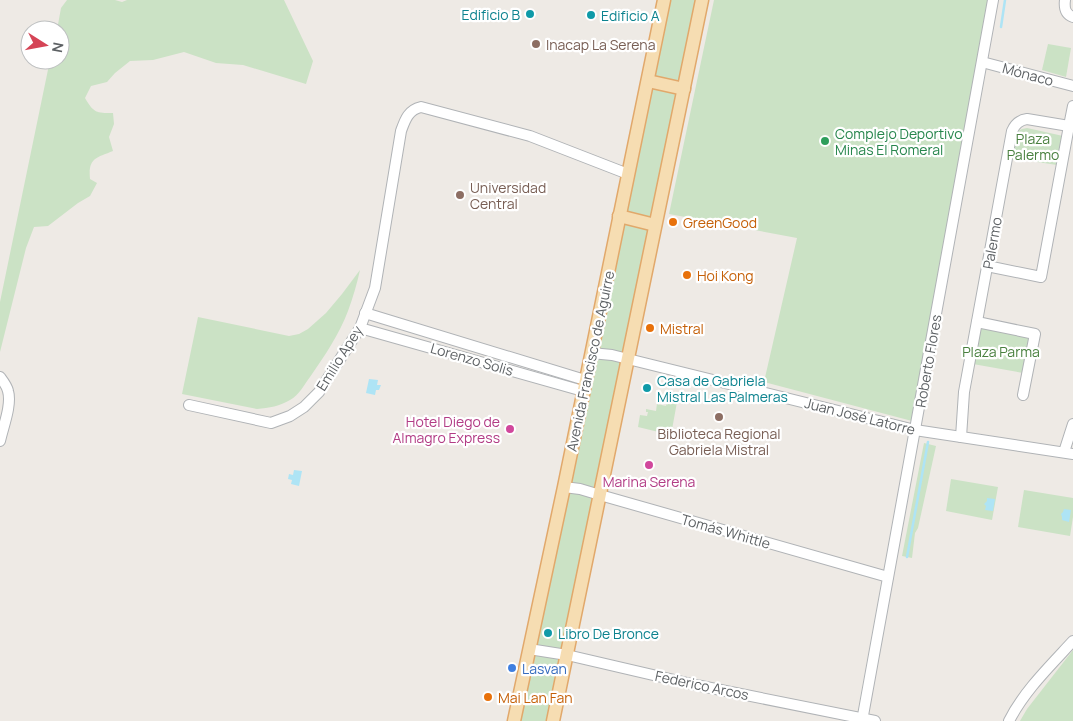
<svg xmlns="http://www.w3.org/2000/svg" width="1073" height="721" viewBox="0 0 1073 721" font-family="Manrope,sans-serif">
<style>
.green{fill:#cbe2c5}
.water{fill:#aee4f5}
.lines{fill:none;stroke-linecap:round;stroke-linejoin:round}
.stream{stroke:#aee4f5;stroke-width:2.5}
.minor-casing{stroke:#b0b3b6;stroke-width:12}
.major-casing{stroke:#e1a86b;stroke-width:15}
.minor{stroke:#fff;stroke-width:10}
.major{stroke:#f6ddb2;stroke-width:12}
.culture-dot{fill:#0f9aa8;stroke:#fff;stroke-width:2}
.education-dot{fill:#8d6e63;stroke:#fff;stroke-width:2}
.leisure-dot{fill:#2e9e5b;stroke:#fff;stroke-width:2}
.food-dot{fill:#e8710a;stroke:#fff;stroke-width:2}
.hotel-dot{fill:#d1479c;stroke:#fff;stroke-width:2}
.shop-dot{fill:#3f7fe0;stroke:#fff;stroke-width:2}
.labels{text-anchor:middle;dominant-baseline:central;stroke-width:4.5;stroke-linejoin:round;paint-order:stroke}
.culture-label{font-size:14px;fill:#0d838f;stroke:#fff;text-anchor:start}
.education-label{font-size:14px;fill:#785e54;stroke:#fff;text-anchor:start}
.street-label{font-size:14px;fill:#5d6164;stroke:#fff}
.leisure-label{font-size:14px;fill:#27864d;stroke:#fff;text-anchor:start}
.park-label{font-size:14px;fill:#49803f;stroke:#fff}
.food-label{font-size:14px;fill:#c56008;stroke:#fff;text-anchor:start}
.hotel-label{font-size:14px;fill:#b23c85;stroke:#fff;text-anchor:end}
.shop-label{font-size:14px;fill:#366cbe;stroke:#fff;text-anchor:start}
</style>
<rect width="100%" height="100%" fill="#eeeae5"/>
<!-- green -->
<g class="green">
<path d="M 67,0 L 115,0 L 122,2 L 127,0 L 284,0 L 313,61 L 306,84 L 243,65 L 216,63 L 184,52 L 153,60 L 130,61 L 115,73 L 107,82 L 91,86 L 85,98 C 94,113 96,113 113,113 L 114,124 L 109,137 L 113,151 C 96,158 88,158 90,179 L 97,183 L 90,196 L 78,203 L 48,226 L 34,227 L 26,248 L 0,352 L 0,302 L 50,60 L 60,60 L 60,30 L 57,30 L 61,8 Z"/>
<polygon points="668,0 699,0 549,721 518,721"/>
<polygon points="714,0 992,0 912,421 764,382 797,238 669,214"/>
<polygon points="1048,44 1071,48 1066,77 1042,70"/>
<polygon points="1027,128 1063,136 1057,165 1011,158 1016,132 1022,129"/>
<path d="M 360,270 C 357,284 353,297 348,311 C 340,333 324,357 310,377 C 304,385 299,395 290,400 C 280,406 269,408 257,409 L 182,394 L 198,317 L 289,336 L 299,334 L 308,329 L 326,313 L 342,294 Z"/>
<polygon points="980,328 1029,338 1023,373 973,364"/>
<polygon points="667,400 677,402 671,435 638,427 640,415 647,416 648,412 646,412 646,409 656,411 657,404 666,406"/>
<polygon points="924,443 936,446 918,528 915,533 912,558 902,556"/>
<polygon points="951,479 998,487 992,520 946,511"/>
<polygon points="1024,490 1073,498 1073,517 1070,536 1018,527"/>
<polygon points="1073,650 1073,721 1020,721 1027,709"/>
</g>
<!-- water -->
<g class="water">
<polygon points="369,379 378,380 377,385 381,385 379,390 376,390 375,395 366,393"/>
<polygon points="294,470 302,471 299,486 291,484 292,480 288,479 289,474 293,475"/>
<polygon points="987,498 995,499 993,511 985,510 986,506 984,504 987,501"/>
<polygon points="1064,509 1071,510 1069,522 1062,520 1062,517 1061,514 1063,512"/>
</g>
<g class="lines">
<!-- stream -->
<g class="stream">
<polyline points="1001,27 1005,0"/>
<polyline points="907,557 928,442"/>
</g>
<!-- minor casing -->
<g class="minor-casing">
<g id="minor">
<path d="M 1065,0 C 1064,8 1065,14 1073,17"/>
<polyline points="982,62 1073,86"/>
<polyline points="987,266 1041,277 1069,126"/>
<polyline points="365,313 585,380"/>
<polyline points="977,322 1035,334 1023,395"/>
<polyline points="360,328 583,391"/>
<polyline points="591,353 612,355 636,361 915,430 1073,454"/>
<path d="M 0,377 C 3,381 7,386 8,391 C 12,405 3,427 0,441"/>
<path d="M 189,405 L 271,423 L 290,416 L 304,407 L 319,392 L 360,328 L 375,288 L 401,131 C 405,120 408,110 421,107 L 530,136 L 628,174"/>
<path d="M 961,437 L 964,392 L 1012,131 C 1015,124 1019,120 1027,119 L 1069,126 L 1073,106"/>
<polyline points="1064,452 1073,424"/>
<polyline points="564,487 580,489 600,495 888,577"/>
<polyline points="529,649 567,655 696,685 875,721"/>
<polyline points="862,721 993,0"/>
<path d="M 1009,721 C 1024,691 1050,666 1073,641"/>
</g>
</g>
<!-- major casing -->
<g class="major-casing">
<g id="major">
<polyline points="648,81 684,89"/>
<polyline points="619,216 655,225"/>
<polyline points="514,721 564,487 664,0"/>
<polyline points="553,721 702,0"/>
</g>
</g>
<!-- minor -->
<use href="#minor" class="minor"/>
<!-- major -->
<use href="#major" class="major"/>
</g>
<!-- markers -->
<g class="culture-dot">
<circle cx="530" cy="14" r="5"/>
<circle cx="591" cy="15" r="5"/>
<circle cx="647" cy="388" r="5"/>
<circle cx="548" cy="633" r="5"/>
</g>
<g class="education-dot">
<circle cx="536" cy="44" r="5"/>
<circle cx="460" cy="195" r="5"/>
<circle cx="719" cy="417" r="5"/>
</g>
<circle class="leisure-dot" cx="825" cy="141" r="5"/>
<g class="food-dot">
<circle cx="673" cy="222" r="5"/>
<circle cx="687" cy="275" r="5"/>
<circle cx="650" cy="328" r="5"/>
<circle cx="488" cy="697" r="5"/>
</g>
<g class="hotel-dot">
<circle cx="510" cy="429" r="5"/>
<circle cx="649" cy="465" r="5"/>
</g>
<circle class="shop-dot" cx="512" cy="668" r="5"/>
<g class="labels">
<!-- culture labels -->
<g class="culture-label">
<text x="520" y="14" text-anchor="end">Edificio B</text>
<text x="601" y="15">Edificio A</text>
<text x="657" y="380">Casa de Gabriela<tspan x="657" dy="16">Mistral Las Palmeras</tspan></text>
<text x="558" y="633">Libro De Bronce</text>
</g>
<!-- education labels -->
<g class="education-label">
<text x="546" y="44">Inacap La Serena</text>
<text x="470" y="187">Universidad<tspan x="470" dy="16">Central</tspan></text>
<text x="719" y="433" text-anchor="middle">Biblioteca Regional<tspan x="719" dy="16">Gabriela Mistral</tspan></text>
</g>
<!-- street labels -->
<g class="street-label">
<text transform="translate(1028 74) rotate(15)">Mónaco</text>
<text transform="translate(992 243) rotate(-80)">Palermo</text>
<text transform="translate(339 358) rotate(-58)">Emilio Apey</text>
<text transform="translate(472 359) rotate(16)">Lorenzo Solis</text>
<text transform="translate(590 361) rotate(-78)">Avenida Francisco de Aguirre</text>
<text transform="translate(928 361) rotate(-80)">Roberto Flores</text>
<text transform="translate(860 416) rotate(14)">Juan José Latorre</text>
<text transform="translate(726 531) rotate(16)">Tomás Whittle</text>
<text transform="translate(702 685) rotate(12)">Federico Arcos</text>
</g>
<!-- leisure labels -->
<g class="leisure-label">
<text x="835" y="133">Complejo Deportivo<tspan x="835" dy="16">Minas El Romeral</tspan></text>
</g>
<!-- park labels -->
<g class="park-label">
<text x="1033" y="138">Plaza<tspan x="1033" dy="16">Palermo</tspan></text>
<text x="1001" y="351">Plaza Parma</text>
</g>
<!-- food labels -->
<g class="food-label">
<text x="683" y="222">GreenGood</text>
<text x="697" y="275">Hoi Kong</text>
<text x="660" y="328">Mistral</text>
<text x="498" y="697">Mai Lan Fan</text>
</g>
<!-- hotel labels -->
<g class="hotel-label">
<text x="500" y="421">Hotel Diego de<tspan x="500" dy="16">Almagro Express</tspan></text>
<text x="649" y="481" text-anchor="middle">Marina Serena</text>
</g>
<!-- shop labels -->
<g class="shop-label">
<text x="522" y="668">Lasvan</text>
</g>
</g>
<!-- north arrow -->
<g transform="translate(45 45) rotate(101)"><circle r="24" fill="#ffffff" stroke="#bec0c1"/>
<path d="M0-4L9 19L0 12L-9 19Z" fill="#d54456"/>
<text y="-8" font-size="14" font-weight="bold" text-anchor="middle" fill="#5d6164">N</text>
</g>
</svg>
